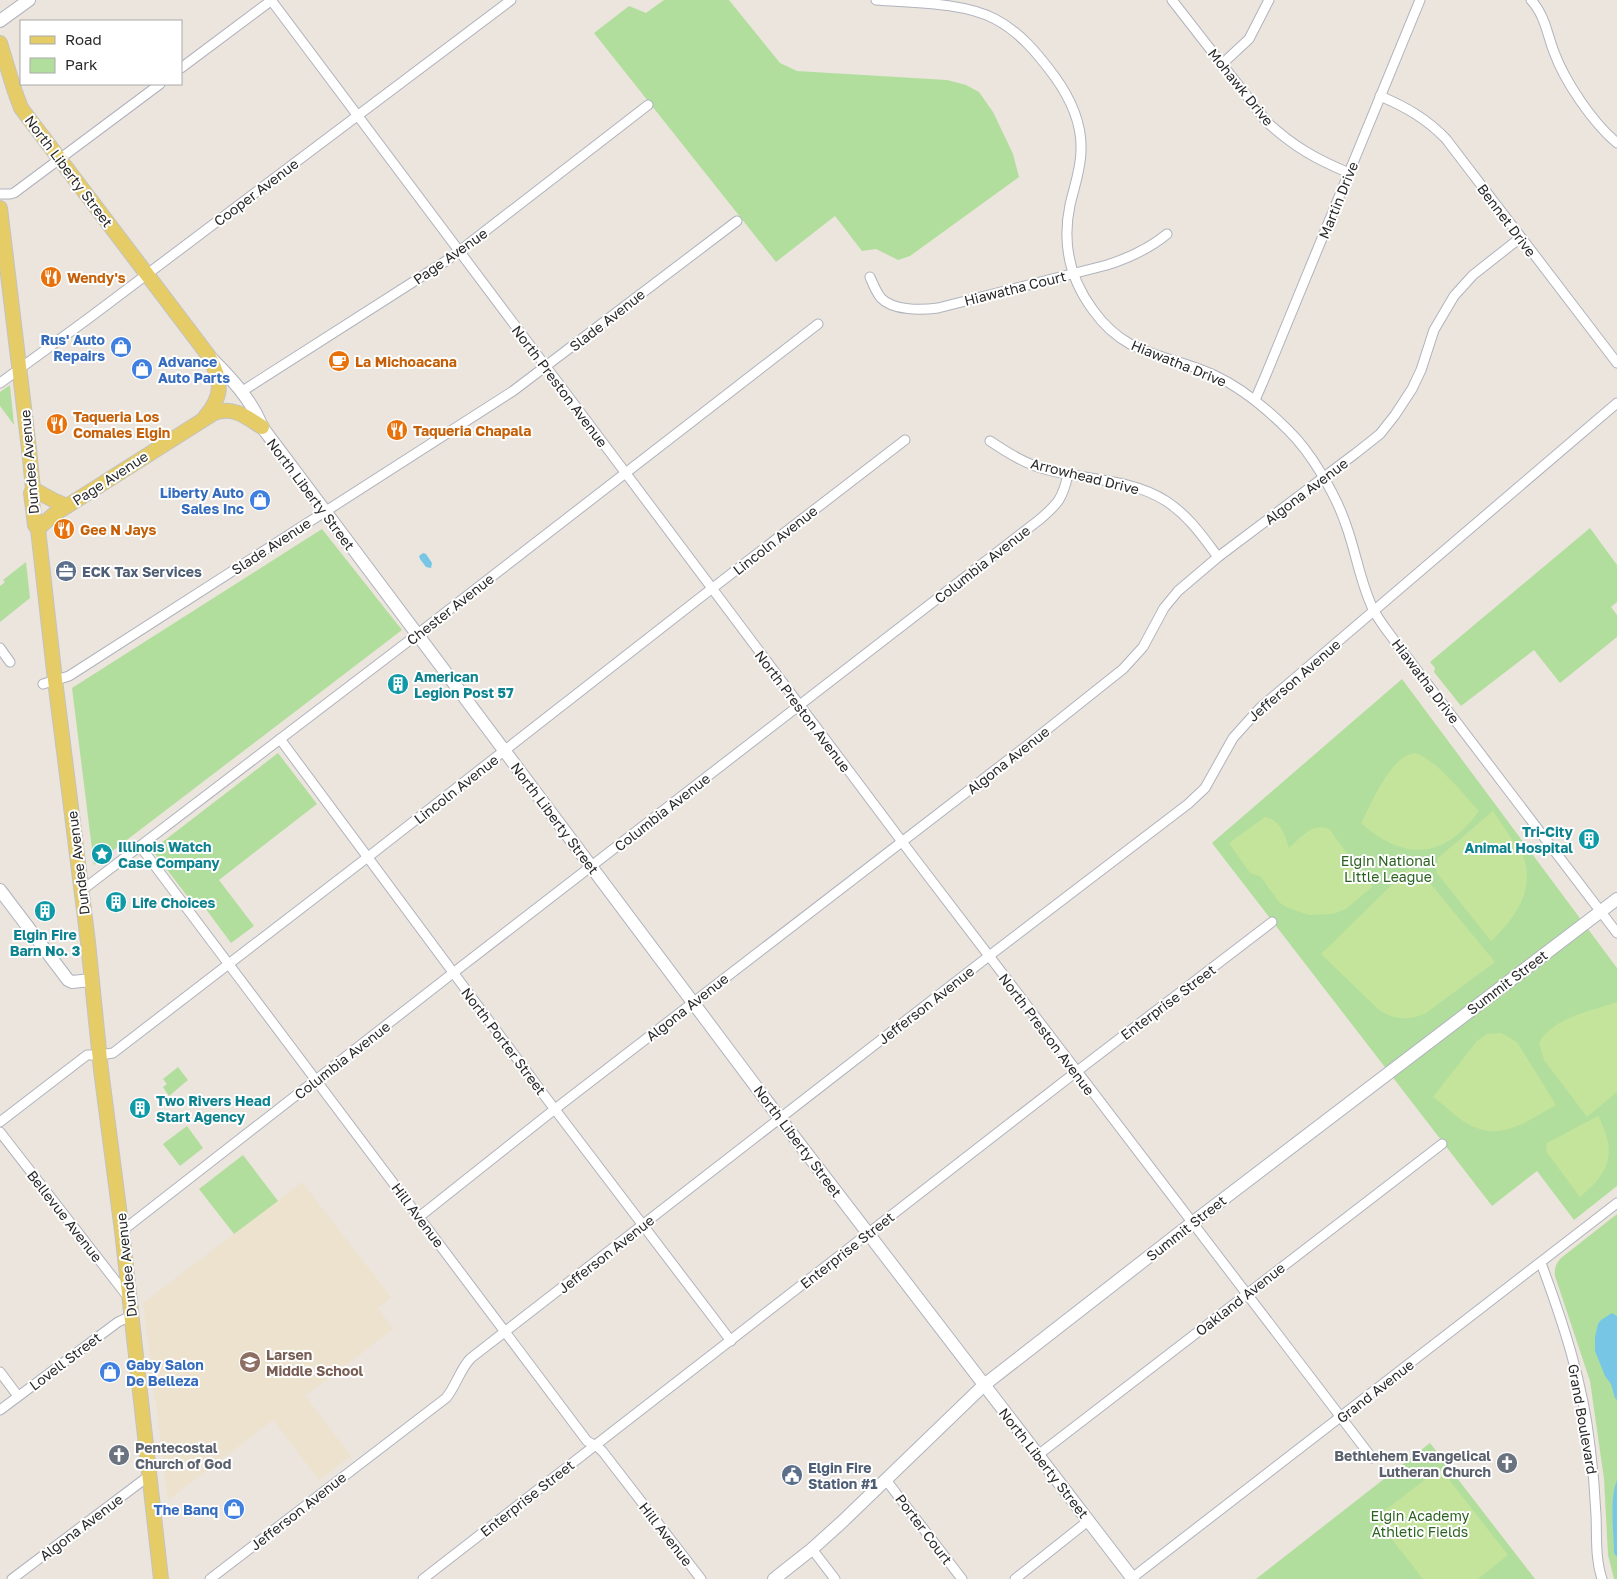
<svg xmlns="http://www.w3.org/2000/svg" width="1617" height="1579" viewBox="0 0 1617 1579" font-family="'Golos Text',sans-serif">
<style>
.education{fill:#ece2ce}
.green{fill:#b2de9d}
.pitch{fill:#c3e49a}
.water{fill:#77c6e6}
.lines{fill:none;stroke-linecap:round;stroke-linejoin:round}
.street-casing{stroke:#b0b3bd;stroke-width:11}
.secondary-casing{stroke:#b0b3bd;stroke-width:14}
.primary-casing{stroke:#c3c3c3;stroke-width:16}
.street{stroke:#fff;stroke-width:9}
.secondary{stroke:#fff;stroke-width:12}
.primary{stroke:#e6cc67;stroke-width:14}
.labels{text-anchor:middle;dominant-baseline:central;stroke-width:4;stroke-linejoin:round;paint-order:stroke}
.street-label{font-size:14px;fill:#2a2a2a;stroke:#fff}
.food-label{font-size:14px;font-weight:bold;fill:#c56008;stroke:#fff;text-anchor:start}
.shop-label{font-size:14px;font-weight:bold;fill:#366cbe;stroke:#fff;text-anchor:end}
.service-label{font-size:14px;font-weight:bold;fill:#4e5e75;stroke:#fff;text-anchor:start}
.culture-label{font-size:14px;font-weight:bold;fill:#0d838f;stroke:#fff;text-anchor:start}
.park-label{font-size:14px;fill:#2b621f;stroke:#fff}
.education-label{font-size:14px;font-weight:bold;fill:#785e54;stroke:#fff;text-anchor:start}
.worship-label{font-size:14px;font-weight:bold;fill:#5b616d;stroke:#fff;text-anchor:start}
</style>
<rect width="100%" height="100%" fill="#ebe5dd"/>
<!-- education -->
<polygon class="education" points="302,1182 391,1297 378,1308 393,1329 305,1396 351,1456 319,1480 273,1420 168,1500 143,1303"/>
<!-- green -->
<g class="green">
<polygon points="664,0 729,0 780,63 797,71 947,80 966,85 979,92 993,112 1013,154 1019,177 910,256 898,260 876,249 862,251 835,216 776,262 594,33 629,6 646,13"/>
<polygon points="10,385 14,425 0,406 0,392"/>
<polygon points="1590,528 1617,565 1617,602 1611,607 1617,615 1617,637 1560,683 1534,650 1461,706 1434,672 1435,668 1430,662"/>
<polygon points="322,529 402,630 94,865 72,688"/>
<polygon points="26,562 30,598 0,622 0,586 5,582 3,580"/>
<polygon points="1402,679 1617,968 1617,1186 1574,1220 1537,1171 1492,1206 1212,843"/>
<polygon points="278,753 317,804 219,880 254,926 231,943 197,897 191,901 152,850"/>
<polygon points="178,1067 188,1080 169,1096 163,1087 167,1084 163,1079"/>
<polygon points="187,1126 203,1148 180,1166 163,1144"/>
<polygon points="243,1155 278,1201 234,1234 199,1189"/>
<path d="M 1617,1214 L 1617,1579 L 1614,1579 L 1608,1555 L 1604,1479 L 1590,1381 L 1555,1276 C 1554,1269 1556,1263 1561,1258 Z"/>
<polygon points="1430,1443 1535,1579 1256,1579"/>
</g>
<!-- pitch -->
<g class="pitch">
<path d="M 1415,753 C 1437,760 1463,794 1479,811 C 1445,859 1404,862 1361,823 C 1372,803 1390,756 1415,753 Z"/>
<path d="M 1493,811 L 1523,856 C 1536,889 1515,919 1491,941 L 1437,873 L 1436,868 L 1438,858 Z"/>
<path d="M 1265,817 C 1280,820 1285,835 1289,848 C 1301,838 1312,822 1329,829 L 1372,887 L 1346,909 L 1333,914 L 1309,915 L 1286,907 L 1279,902 L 1260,876 L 1250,873 L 1229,843 Z"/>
<path d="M 1407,870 L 1420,871 L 1495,962 L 1426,1013 C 1409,1021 1393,1020 1378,1009 L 1321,954 Z"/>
<path d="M 1617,1002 L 1617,1092 L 1587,1117 L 1544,1060 L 1539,1043 C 1551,1018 1592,1011 1617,1002 Z"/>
<path d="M 1501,1033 L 1517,1042 L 1556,1105 C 1532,1118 1506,1139 1477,1128 C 1461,1123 1447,1107 1433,1097 L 1477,1041 L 1487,1034 Z"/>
<path d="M 1598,1116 C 1617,1152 1611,1171 1580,1197 L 1546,1151 L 1547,1143 Z"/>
<polygon points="1440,1468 1508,1555 1478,1579 1423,1579 1375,1518"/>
</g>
<!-- water -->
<g class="water">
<polygon points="423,553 426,554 432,563 431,568 426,567 420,559 419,556"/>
<polygon points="1612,1313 1617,1316 1617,1400 1615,1398 1611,1384 1605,1376 1595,1351 1595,1337 1598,1324 1601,1320"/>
<path d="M 1617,1480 L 1617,1557 L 1614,1553 C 1614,1531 1609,1501 1617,1480 Z"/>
</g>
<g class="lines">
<!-- street casing -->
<g class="street-casing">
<g id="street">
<polyline points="271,0 909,851 1372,1458"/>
<path d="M 876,0 C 911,3 963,2 995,19 C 1020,32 1038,54 1055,77 C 1070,98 1082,124 1081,150 C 1081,169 1074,187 1070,205 C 1062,243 1070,279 1093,310 C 1127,358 1166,353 1214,375 C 1242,388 1266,408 1288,430 C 1311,452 1336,495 1346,525 C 1356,552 1360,582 1373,609 C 1379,621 1389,633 1397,644 L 1617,933"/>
<path d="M 1172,0 L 1267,122 C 1294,147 1316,159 1349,173"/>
<path d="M 1531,0 C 1545,15 1547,34 1554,52 C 1565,82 1593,123 1617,143"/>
<polyline points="1221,65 1249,39 1269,0"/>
<polyline points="181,68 272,0"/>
<path d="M 1380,96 C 1406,107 1427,119 1446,139 L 1617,363"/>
<polyline points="0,194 10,194 14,193 160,84"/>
<path d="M 870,277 C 873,284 876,292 881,298 C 893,311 922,310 938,308 L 1107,265 C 1129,258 1150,248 1167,234"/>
<polyline points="0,383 89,318 511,0"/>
<polyline points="241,392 449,259 648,105"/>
<polyline points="1255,400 1265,377 1420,0"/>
<path d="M 990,441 C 1008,453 1027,465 1048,470 C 1087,480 1132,479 1166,501 C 1189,516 1203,537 1218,557"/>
<polyline points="0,648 10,662"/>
<polyline points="43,684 69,676 513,391 737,221"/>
<polyline points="280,739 547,1099 731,1341"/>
<polyline points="140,846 587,1441 598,1447 603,1452 701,1579"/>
<polyline points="81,891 406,643 818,324"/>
<polyline points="0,1122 87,1055 100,1055 113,1053 377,850 701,597 905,440"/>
<polyline points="0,1132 128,1297"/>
<polyline points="419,1217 555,1109 1025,747 1123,669 1143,647 1164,608 1178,591 1218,557 1356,453 1380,434 1395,415 1412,389 1421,370 1434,330 1454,296 1473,275 1520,238"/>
<path d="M 122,1231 L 453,973 L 1039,520 C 1058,504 1063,498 1068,474"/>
<path d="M 1541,1263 C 1563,1322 1583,1383 1590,1446 C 1593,1469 1595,1492 1596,1515 C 1597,1536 1595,1558 1602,1579"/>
<polyline points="0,1372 18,1396"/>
<polyline points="0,1410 118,1322 131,1316"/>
<polyline points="1038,1455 1442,1144"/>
<polyline points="886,1480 962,1579"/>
<polyline points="812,1549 835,1579"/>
<polyline points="1132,1578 1617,1203"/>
<polyline points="12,1579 150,1475"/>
<path d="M 210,1579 L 446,1398 C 456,1386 460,1369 471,1358 L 989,956 L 1188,804 L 1205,788 L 1233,738 L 1260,708 L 1617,403"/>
<polyline points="423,1579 1076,1072 1272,922"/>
<polyline points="1015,1579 1088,1521"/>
</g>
</g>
<!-- secondary casing -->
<g class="secondary-casing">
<g id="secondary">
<polyline points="0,21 29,0"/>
<path d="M 210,357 C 230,377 252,400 262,427 L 772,1108 L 1133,1579"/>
<polyline points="0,890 68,980 72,982 91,980"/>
<polyline points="774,1579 812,1549 843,1521 984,1385 1192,1223 1617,899"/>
</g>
</g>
<!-- primary casing -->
<g class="primary-casing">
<g id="primary">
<path d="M 0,43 L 14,89 L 21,108 L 208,355 C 222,380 224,395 205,417"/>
<polyline points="0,208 29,449 33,489 31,493 35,525 38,529 55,680 88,942 101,1070 122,1231 161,1579"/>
<polyline points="33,489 53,500 67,506"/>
<path d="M 38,529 L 53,515 L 214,413 C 234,406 246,417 262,427"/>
</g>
</g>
<!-- street -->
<use href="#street" class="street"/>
<!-- secondary -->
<use href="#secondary" class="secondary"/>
<!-- primary -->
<use href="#primary" class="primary"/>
</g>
<!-- icons -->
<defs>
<g id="restaurant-disc" transform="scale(1.125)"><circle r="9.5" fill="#e8710a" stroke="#fff"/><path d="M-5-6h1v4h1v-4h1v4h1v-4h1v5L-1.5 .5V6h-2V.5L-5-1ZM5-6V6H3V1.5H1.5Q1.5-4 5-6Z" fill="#fff"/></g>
<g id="shop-disc" transform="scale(1.125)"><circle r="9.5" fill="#3f7fe0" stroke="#fff"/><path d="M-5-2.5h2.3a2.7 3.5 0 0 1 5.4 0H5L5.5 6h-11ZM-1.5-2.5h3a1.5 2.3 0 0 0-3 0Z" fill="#fff"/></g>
<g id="cafe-disc" transform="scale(1.125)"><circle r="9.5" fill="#e8710a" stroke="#fff"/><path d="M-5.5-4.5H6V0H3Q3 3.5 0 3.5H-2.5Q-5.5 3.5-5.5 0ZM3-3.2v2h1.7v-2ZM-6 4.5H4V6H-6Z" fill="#fff"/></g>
<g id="office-disc" transform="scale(1.125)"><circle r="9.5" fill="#5c6f8a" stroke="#fff"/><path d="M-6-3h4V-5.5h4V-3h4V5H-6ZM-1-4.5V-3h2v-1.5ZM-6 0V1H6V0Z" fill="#fff"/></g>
<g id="building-disc" transform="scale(1.125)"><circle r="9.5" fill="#0f9aa8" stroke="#fff"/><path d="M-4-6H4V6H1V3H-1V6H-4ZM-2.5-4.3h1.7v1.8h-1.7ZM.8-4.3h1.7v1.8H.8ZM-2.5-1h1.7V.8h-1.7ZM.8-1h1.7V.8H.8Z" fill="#fff"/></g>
<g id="sight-disc" transform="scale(1.125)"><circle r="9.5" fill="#0f9aa8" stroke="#fff"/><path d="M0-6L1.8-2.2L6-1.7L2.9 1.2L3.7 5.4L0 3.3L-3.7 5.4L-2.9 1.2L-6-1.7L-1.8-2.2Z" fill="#fff"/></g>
<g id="school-disc" transform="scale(1.125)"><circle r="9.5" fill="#8d6e63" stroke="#fff"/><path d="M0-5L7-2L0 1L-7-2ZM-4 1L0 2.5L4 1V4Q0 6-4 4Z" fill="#fff"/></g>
<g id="church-disc" transform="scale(1.125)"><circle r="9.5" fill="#6b7280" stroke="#fff"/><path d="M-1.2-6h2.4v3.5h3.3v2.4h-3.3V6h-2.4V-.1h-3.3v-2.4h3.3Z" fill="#fff"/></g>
<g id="civic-disc" transform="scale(1.125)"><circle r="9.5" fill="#5c6f8a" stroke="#fff"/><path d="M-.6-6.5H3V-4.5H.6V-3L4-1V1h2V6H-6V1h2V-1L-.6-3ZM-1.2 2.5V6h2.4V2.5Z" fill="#fff"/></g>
</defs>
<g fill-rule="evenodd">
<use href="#restaurant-disc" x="51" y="277"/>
<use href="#shop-disc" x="121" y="347"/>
<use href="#cafe-disc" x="339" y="361"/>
<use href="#shop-disc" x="142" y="369"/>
<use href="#restaurant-disc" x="57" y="424"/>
<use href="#restaurant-disc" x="397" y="430"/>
<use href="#shop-disc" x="260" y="500"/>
<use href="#restaurant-disc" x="64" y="529"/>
<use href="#office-disc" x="66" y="571"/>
<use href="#building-disc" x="398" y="684"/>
<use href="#building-disc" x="1589" y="839"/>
<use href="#sight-disc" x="102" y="854"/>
<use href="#building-disc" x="116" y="902"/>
<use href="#building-disc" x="45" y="911"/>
<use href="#building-disc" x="140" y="1108"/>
<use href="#school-disc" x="250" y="1362"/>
<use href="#shop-disc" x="110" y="1372"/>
<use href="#church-disc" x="119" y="1455"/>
<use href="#church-disc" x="1507" y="1463"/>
<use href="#civic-disc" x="792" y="1475"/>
<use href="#shop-disc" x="234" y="1509"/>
</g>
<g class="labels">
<!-- street labels -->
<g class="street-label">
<text transform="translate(1241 87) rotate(51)">Mohawk Drive</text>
<text transform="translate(69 171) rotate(53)">North Liberty Street</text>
<text transform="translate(256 192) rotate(-37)">Cooper Avenue</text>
<text transform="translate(1338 200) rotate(-68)">Martin Drive</text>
<text transform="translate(1507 220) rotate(53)">Bennet Drive</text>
<text transform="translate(450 256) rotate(-35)">Page Avenue</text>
<text transform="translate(1015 288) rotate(-14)">Hiawatha Court</text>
<text transform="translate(607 320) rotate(-38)">Slade Avenue</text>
<text transform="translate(1179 363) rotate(22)">Hiawatha Drive</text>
<text transform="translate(560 386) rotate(53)">North Preston Avenue</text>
<text transform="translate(29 462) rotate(-95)">Dundee Avenue</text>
<text transform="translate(1085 476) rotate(14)">Arrowhead Drive</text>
<text transform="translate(110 478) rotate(-33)">Page Avenue</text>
<text transform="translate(1306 491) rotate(-37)">Algona Avenue</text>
<text transform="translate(311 494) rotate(53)">North Liberty Street</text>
<text transform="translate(775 540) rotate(-38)">Lincoln Avenue</text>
<text transform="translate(271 546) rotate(-33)">Slade Avenue</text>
<text transform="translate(982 564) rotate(-38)">Columbia Avenue</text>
<text transform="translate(450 609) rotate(-38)">Chester Avenue</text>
<text transform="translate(1294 680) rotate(-41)">Jefferson Avenue</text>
<text transform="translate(1426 681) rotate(53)">Hiawatha Drive</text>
<text transform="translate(803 711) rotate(53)">North Preston Avenue</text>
<text transform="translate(1008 760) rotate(-38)">Algona Avenue</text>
<text transform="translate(456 789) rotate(-38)">Lincoln Avenue</text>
<text transform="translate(662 812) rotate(-38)">Columbia Avenue</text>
<text transform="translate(555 818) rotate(53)">North Liberty Street</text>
<text transform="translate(78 863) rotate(-97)">Dundee Avenue</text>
<text transform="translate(1507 982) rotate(-37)">Summit Street</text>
<text transform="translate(1168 1002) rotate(-37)">Enterprise Street</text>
<text transform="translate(926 1005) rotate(-38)">Jefferson Avenue</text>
<text transform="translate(687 1007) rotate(-38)">Algona Avenue</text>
<text transform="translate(1047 1034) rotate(53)">North Preston Avenue</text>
<text transform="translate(504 1041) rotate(53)">North Porter Street</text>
<text transform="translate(342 1060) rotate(-38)">Columbia Avenue</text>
<text transform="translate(798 1141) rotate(53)">North Liberty Street</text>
<text transform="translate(418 1215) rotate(53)">Hill Avenue</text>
<text transform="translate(65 1216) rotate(52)">Bellevue Avenue</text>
<text transform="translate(1186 1228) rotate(-38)">Summit Street</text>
<text transform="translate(847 1250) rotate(-38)">Enterprise Street</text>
<text transform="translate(606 1254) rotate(-38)">Jefferson Avenue</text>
<text transform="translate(126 1265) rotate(-96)">Dundee Avenue</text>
<text transform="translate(1240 1299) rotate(-38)">Oakland Avenue</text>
<text transform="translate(65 1361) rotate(-37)">Lovell Street</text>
<text transform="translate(1375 1391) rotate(-38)">Grand Avenue</text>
<text transform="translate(1583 1419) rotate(80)">Grand Boulevard</text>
<text transform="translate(1044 1463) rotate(52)">North Liberty Street</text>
<text transform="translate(527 1498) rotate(-38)">Enterprise Street</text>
<text transform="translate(298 1511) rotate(-38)">Jefferson Avenue</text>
<text transform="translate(81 1527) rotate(-37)">Algona Avenue</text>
<text transform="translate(924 1529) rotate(53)">Porter Court</text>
<text transform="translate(666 1534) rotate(52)">Hill Avenue</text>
</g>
<!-- food labels -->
<g class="food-label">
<text x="67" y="277">Wendy's</text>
<text x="355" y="361">La Michoacana</text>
<text x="73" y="416">Taqueria Los<tspan x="73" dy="16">Comales Elgin</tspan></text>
<text x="413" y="430">Taqueria Chapala</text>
<text x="80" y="529">Gee N Jays</text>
</g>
<!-- shop labels -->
<g class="shop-label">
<text x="105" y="339">Rus' Auto<tspan x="105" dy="16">Repairs</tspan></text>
<text x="158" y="361" text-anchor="start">Advance<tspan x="158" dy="16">Auto Parts</tspan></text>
<text x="244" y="492">Liberty Auto<tspan x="244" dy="16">Sales Inc</tspan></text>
<text x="126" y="1364" text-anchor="start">Gaby Salon<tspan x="126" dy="16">De Belleza</tspan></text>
<text x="218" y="1509">The Banq</text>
</g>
<!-- service labels -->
<g class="service-label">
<text x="82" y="571">ECK Tax Services</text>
<text x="808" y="1467">Elgin Fire<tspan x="808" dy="16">Station #1</tspan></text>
</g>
<!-- culture labels -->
<g class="culture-label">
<text x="414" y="676">American<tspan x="414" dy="16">Legion Post 57</tspan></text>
<text x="1573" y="831" text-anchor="end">Tri-City<tspan x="1573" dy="16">Animal Hospital</tspan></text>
<text x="118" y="846">Illinois Watch<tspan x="118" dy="16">Case Company</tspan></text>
<text x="132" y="902">Life Choices</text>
<text x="45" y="934" text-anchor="middle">Elgin Fire<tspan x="45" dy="16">Barn No. 3</tspan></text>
<text x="156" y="1100">Two Rivers Head<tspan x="156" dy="16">Start Agency</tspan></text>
</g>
<!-- park labels -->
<g class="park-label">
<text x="1388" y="860">Elgin National<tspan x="1388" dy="16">Little League</tspan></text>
<text x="1420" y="1515">Elgin Academy<tspan x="1420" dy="16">Athletic Fields</tspan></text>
</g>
<!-- education labels -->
<g class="education-label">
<text x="266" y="1354">Larsen<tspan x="266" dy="16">Middle School</tspan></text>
</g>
<!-- worship labels -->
<g class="worship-label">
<text x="135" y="1447">Pentecostal<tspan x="135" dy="16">Church of God</tspan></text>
<text x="1491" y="1455" text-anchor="end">Bethlehem Evangelical<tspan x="1491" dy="16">Lutheran Church</tspan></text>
</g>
</g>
<!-- legend -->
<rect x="20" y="20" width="162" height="65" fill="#ffffff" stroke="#aaaaaa"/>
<rect x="30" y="36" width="25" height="8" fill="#e6cc67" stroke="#aaaaaa"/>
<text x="65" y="45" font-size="15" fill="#2a2a2a">Road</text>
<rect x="30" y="58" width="25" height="15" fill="#b2de9d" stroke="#aaaaaa"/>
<text x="65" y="70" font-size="15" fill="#2a2a2a">Park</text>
</svg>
